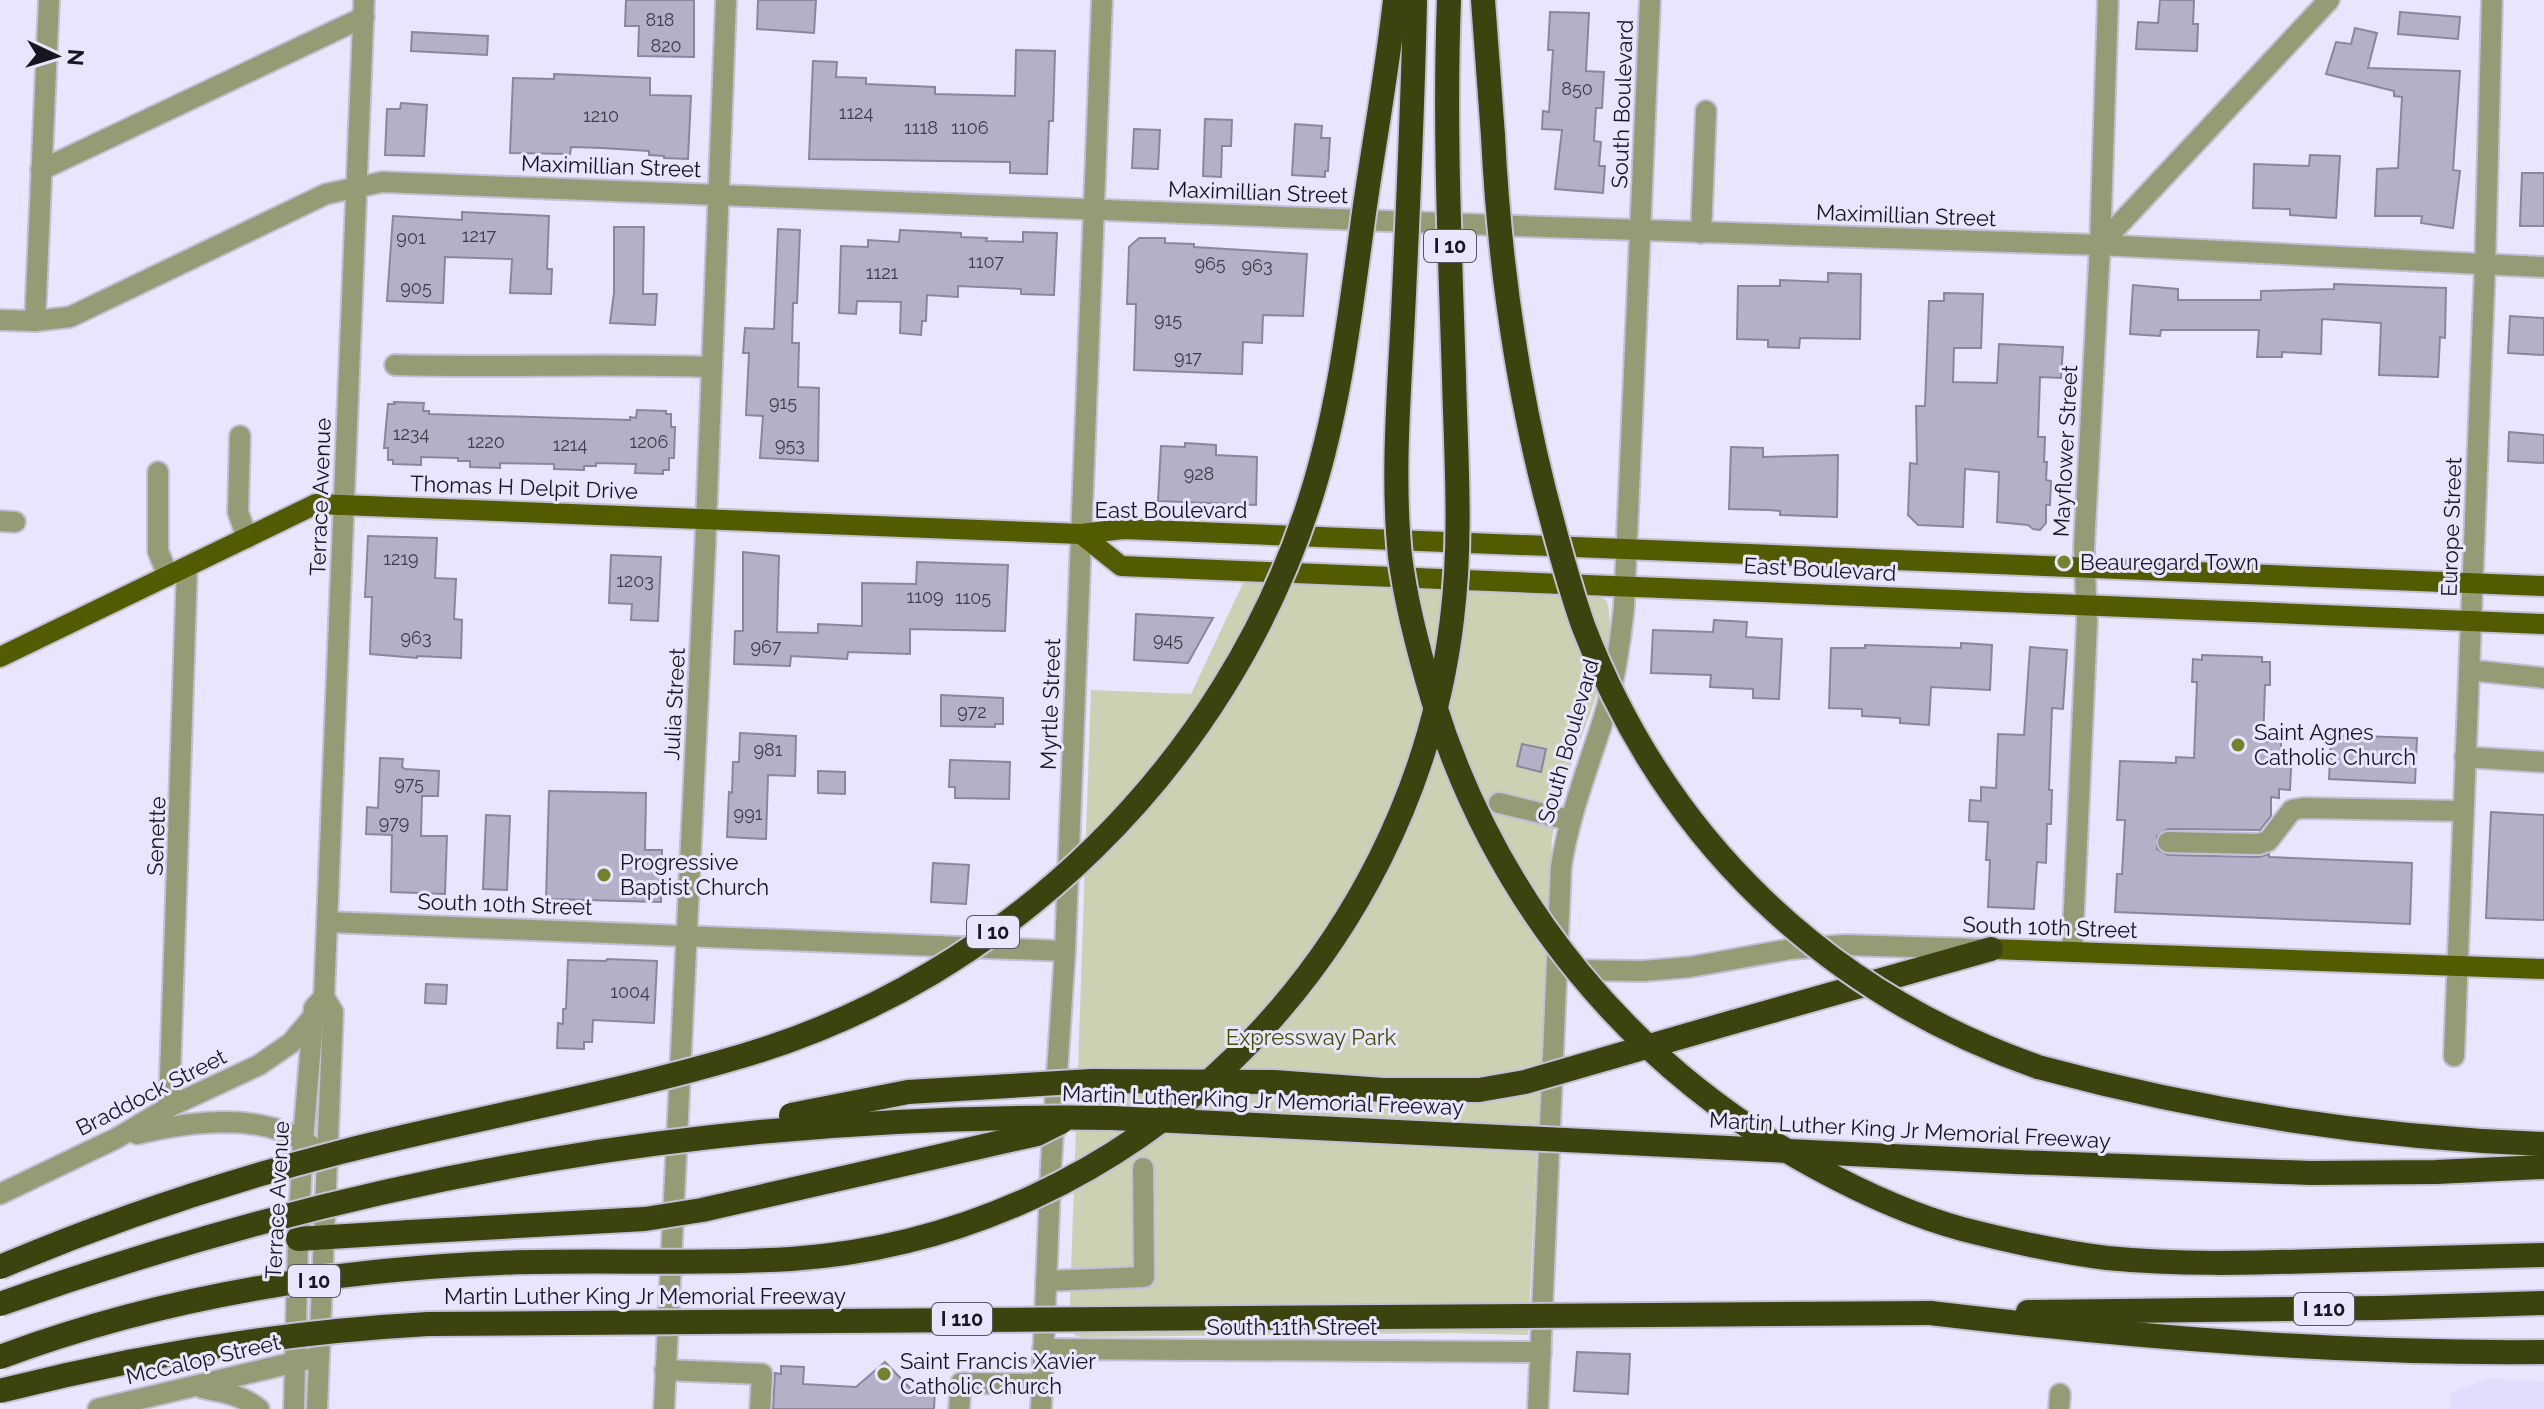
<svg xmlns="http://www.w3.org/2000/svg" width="2544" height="1409" viewBox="0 0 2544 1409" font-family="Raleway,sans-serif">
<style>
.built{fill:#e2dcfd}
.green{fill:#cbd1b2}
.building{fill:#b4b0c8;stroke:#8a869c;stroke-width:2}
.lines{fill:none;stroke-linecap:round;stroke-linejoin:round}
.minor-casing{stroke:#c3c0d6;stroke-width:24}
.major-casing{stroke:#c3c0d6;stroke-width:24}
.highway-casing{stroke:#c3c0d6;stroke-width:28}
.minor{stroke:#959c75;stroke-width:20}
.major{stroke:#525b00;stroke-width:20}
.highway{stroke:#3c430e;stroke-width:24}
.highway-bridge-casing{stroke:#c3c0d6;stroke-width:28;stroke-linecap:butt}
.highway-bridge{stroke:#3c430e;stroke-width:24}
.poi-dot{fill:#75812d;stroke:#e9e5fe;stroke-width:3}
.labels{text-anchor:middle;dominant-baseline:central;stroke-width:6;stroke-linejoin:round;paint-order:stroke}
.number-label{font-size:18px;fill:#3f3d49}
.shield{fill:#e9e5fe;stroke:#575562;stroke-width:2}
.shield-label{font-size:20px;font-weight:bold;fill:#18171f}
.street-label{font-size:22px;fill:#18171f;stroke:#e9e5fe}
.poi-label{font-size:22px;fill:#18171f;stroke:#e9e5fe;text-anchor:start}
.park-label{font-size:22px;fill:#474f03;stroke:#e9e5fe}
</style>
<rect width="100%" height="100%" fill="#e9e5fe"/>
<!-- built -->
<polygon class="built" points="2487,1378 2544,1382 2544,1409 2450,1409 2450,1394"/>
<!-- green -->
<path class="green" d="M 1244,581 L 1596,594 L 1607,601 C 1619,645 1589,718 1573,759 C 1564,785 1558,811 1552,838 L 1528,1335 L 1450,1333 L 1082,1337 L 1076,1336 L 1069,1330 L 1091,690 L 1191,694 Z"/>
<!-- building -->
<g class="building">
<polygon points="626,0 694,0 694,57 638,56 639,26 625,26"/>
<polygon points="758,0 816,0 814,33 757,29"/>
<polygon points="2160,0 2194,0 2193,24 2198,24 2197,51 2136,49 2138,22 2158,23"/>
<polygon points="1550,12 1589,13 1586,71 1604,72 1602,108 1596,108 1594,141 1601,142 1599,166 1605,166 1603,193 1555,189 1562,130 1542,129 1543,111 1549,112 1553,50 1548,50"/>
<polygon points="2400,12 2460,17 2458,39 2398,34"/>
<polygon points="2355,28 2377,33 2368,68 2460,71 2453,170 2460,171 2453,228 2421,223 2422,216 2375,216 2377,169 2398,168 2402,97 2394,96 2394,91 2326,74 2336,42 2351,44"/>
<polygon points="412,32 488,36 487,55 411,51"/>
<polygon points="1016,50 1055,51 1053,121 1049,121 1047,174 1010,173 1010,162 809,159 813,61 837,62 836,77 866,78 866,84 935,87 935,94 1015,96"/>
<polygon points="554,74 650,78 650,95 691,96 688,159 664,158 664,156 649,155 649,151 602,148 571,147 570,154 510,153 513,78 554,79"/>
<polygon points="401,103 427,105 424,156 385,155 387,109 400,109"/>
<polygon points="1205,119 1232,120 1231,146 1222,146 1221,177 1203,176"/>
<polygon points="1295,124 1322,126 1321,138 1330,138 1328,171 1325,171 1325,177 1292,175"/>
<polygon points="1134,129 1160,130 1158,169 1132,168"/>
<polygon points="2310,155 2340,156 2336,218 2290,215 2290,209 2253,208 2254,164 2309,166"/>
<polygon points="2522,173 2544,173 2544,226 2520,226"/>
<polygon points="462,212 549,216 547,269 552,269 551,294 510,293 512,259 445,257 443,303 387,301 393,216 462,220"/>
<polygon points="614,227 644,227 643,294 657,294 655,325 610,323 614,293"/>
<polygon points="778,229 800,230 797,303 793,303 792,343 799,343 798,387 819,388 818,461 760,458 763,416 746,415 749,353 743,353 745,328 774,329"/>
<polygon points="900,230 961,233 961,237 987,238 986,241 1023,242 1023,232 1057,233 1054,295 1021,294 1021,289 958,286 958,297 927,295 926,321 922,321 921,335 900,333 901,302 857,301 856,314 839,313 841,246 868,247 868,240 899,242"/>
<polygon points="1139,238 1165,238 1165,243 1194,244 1194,247 1307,254 1303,316 1263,315 1262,343 1243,342 1242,374 1134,370 1136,304 1127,304 1129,247"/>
<polygon points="1828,273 1861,274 1860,339 1800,338 1799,348 1768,347 1768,340 1737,339 1738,286 1780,286 1780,280 1828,282"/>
<polygon points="2334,284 2446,288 2445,338 2440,337 2438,377 2379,375 2381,323 2322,319 2321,354 2282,352 2282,357 2257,357 2259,330 2161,330 2160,336 2130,334 2133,285 2178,289 2178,300 2261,300 2261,291 2334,289"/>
<polygon points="1944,293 1983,294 1981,348 1954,348 1953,382 1997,383 1999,344 2063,347 2061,378 2040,377 2038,437 2045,437 2044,462 2047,462 2046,480 2051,481 2050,505 2046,505 2046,523 2040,530 2033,529 2028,525 1997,522 1999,472 1965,469 1963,527 1918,525 1908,515 1910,463 1917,464 1916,406 1925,406 1929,301 1944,301"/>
<polygon points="2510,316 2544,318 2544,355 2508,353"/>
<polygon points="394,402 424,403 423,411 429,411 429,414 630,420 630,417 636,418 637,410 666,411 666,414 671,414 671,427 675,427 674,458 669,458 669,470 663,470 663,474 635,473 636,464 596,463 596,466 584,466 584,470 554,469 554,464 500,463 500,468 470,467 470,461 458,461 458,458 421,457 421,465 393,464 393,460 388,460 388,448 384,448 388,404 395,404"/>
<polygon points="2509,432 2544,435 2544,463 2508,461"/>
<polygon points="1185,443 1216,445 1216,455 1257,457 1256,505 1158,501 1161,446 1185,447"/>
<polygon points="1731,447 1763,448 1763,457 1838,455 1837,517 1780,515 1780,511 1769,510 1729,509"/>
<polygon points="368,536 437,538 435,578 456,579 454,619 462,620 461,658 417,656 417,658 370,654 372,597 365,597"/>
<polygon points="743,552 779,556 777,632 818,633 818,624 862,626 862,583 916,584 917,562 1008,565 1005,631 910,629 910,654 848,652 847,659 791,656 790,666 734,664 735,631 743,631"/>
<polygon points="611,555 661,557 658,621 631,620 632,604 609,603"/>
<polygon points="1136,614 1213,618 1188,663 1134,660"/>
<polygon points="1714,620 1747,622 1746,637 1782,639 1779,699 1753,698 1753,689 1710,687 1711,675 1651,673 1653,630 1713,632"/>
<polygon points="1961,643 1992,645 1990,690 1931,687 1929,725 1900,723 1900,718 1862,716 1862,709 1829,708 1831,648 1865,648 1865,645 1961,648"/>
<polygon points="2030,647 2067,650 2063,709 2052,708 2049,790 2052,790 2051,824 2047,824 2046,863 2037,862 2034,909 1988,907 1990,860 1986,860 1988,822 1969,821 1970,800 1981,801 1981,787 1996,788 1998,734 2024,735"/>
<polygon points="2202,655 2262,657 2262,662 2270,662 2270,685 2265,685 2263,742 2281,742 2281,748 2292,749 2290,790 2279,789 2279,798 2271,797 2271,816 2260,830 2168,829 2157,836 2157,849 2168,855 2259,857 2269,854 2269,857 2412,863 2410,924 2115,912 2117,874 2122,874 2125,820 2117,820 2120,761 2176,763 2176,757 2194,758 2197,682 2192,682 2193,659 2202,660"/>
<polygon points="941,695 1003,698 1003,724 995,724 995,727 941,726"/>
<polygon points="740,733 796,736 795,776 768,775 766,839 727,837 729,792 732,793 733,762 739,762"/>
<polygon points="2331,735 2417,738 2415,783 2329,779"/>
<polygon points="1522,744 1546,749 1541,772 1517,766"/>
<polygon points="380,758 403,759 402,767 405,769 439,771 438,796 422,796 421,836 447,836 445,894 391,892 392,835 366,834 367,807 378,808"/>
<polygon points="950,760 1010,762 1009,799 955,798 955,787 949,787"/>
<polygon points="818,771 845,772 845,794 818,793"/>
<polygon points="549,791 646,793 645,850 662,850 661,902 546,899"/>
<polygon points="2491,812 2544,815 2544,920 2486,918"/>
<polygon points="486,815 510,816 507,890 483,889"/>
<polygon points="933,863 969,865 966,904 931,902"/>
<polygon points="607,959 657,961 654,1023 593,1020 592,1042 584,1042 584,1049 557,1048 558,1023 563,1024 563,1009 566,1009 568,960 606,961"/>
<polygon points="426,984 447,985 446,1004 425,1003"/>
<polygon points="1577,1352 1630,1354 1628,1394 1574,1391"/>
<polygon points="885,1362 911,1389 935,1390 934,1409 773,1409 775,1373 781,1374 781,1366 804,1367 803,1384 856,1387"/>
</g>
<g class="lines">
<!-- minor casing -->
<g class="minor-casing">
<g id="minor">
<polyline points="41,170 364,17"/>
<polyline points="1701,233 1706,111"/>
<polyline points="2100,245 2329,0"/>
<polyline points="0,320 35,321 70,317 326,194 382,182 1518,226 2100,245 2544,267"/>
<polyline points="35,321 49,0"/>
<path d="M 395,365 C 501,368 607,363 712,367"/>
<polyline points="240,436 238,512 247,538"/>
<polyline points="158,472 158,551 168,576"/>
<polyline points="0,521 15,522"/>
<polyline points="2469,670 2544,678"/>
<polyline points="2465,757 2544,762"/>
<polyline points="1499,803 1569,820"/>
<polyline points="2168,842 2259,844 2268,841 2292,810 2303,808 2463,811"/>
<polyline points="327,922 1065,951"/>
<polyline points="2072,952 2087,622 2084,547 2100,245 2108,0"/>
<polyline points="1569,970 1643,971 1690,967 1791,949 1845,945 1979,949"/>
<polyline points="2454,1056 2485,265 2492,0"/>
<polyline points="169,1107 187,567"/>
<path d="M 137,1134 C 191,1121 263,1111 311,1146"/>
<polyline points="0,1194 117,1138 169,1107 259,1065 291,1043 313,1017"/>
<polyline points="1046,1281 1144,1277 1143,1168"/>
<polyline points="1043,1349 1541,1352"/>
<polyline points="665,1370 762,1374 760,1409"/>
<path d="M 202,1388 C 223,1392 242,1395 259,1409"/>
<polyline points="98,1409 308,1359"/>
<polyline points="294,1409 298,1239 303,1140 314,1008 324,997"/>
<polyline points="317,1409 333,1012 324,997 364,0"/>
<polyline points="664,1409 705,550 726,0"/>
<polyline points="959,1409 961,1383 1042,1384"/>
<polyline points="1041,1409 1051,1165 1065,951 1102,0"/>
<path d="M 1538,1409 L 1561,867 C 1569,815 1588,768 1604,717 C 1615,681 1620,644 1624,607 L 1650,0"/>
<polyline points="2059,1409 2060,1394"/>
</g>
</g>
<!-- major casing -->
<g class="major-casing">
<g id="major">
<polyline points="1081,534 1121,566 2544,624"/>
<polyline points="0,657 316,504 1081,534 1123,529 2544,586"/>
<polyline points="1991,949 2544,969"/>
</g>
</g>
<!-- highway casing -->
<g class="highway-casing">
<g id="highway">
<polyline points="1483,0 1493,136"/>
<polyline points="1733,1022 1991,949"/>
<path d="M 2038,1067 C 2204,1112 2372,1138 2544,1144"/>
<polyline points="2016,1162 2310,1173 2436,1172 2544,1167"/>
<polyline points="298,1239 410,1232"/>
<polyline points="2320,1261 2544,1255"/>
<polyline points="2028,1312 2383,1308 2544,1303"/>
<path d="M 1930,1313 C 2133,1337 2339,1354 2544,1352"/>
</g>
</g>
<!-- minor -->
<use href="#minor" class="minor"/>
<!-- major -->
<use href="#major" class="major"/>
<!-- highway -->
<use href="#highway" class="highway"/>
<!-- highway-bridge casing -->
<g class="highway-bridge-casing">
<g id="highway-bridge">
<path d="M 1415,0 C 1413,105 1408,210 1403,315 C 1399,394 1392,477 1400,556 C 1406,605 1419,653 1433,700 C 1496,903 1630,1067 1817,1168 C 1863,1193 1911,1215 1962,1229 C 2009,1241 2059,1252 2107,1258 C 2178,1265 2249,1263 2320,1261"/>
<path d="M 1493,136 C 1499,257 1515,376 1545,494 C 1557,539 1568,584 1584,628 C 1666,840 1825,992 2038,1067"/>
<polyline points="791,1115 908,1092 1092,1081 1274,1082 1383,1090 1479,1090 1525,1082 1733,1022"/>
<polyline points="410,1232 645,1219 702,1210 1037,1134 1061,1122"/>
<path d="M 0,1267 C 111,1220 224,1182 341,1152 C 474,1118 610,1095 742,1056 C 1008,978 1226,764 1310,500 C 1339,410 1350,314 1363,220 C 1373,147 1387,74 1395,0"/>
<path d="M 0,1304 C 365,1174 724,1112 1112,1118 L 2016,1162"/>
<path d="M 0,1357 C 158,1298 330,1270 499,1263 C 596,1259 694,1265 791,1259 C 1134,1236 1412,957 1452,619 C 1462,539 1456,457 1454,377 C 1450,251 1444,126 1449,0"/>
<path d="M 0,1391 C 140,1355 284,1332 428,1324 L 1930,1313"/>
</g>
</g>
<!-- highway-bridge -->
<use href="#highway-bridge" class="highway-bridge"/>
</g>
<!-- markers -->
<g class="poi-dot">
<circle cx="2064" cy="562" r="8"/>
<circle cx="2238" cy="745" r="8"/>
<circle cx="604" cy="875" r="8"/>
<circle cx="884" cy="1374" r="8"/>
</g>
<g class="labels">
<!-- number labels -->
<g class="number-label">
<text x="660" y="19">818</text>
<text x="666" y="45">820</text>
<text x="1577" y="88">850</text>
<text x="856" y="112">1124</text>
<text x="601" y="115">1210</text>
<text x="921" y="127">1118</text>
<text x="970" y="127">1106</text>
<text x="479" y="235">1217</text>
<text x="411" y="237">901</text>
<text x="986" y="261">1107</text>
<text x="1210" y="263">965</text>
<text x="1257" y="265">963</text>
<text x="882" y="272">1121</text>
<text x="416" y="287">905</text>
<text x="1168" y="319">915</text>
<text x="1188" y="357">917</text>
<text x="783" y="402">915</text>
<text x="411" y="433">1234</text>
<text x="486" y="441">1220</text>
<text x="649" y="441">1206</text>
<text x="570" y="444">1214</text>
<text x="790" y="444">953</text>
<text x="1199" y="473">928</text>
<text x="401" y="558">1219</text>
<text x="635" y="580">1203</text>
<text x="925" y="596">1109</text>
<text x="973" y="597">1105</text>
<text x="416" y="637">963</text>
<text x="1168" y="639">945</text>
<text x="766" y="646">967</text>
<text x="972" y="711">972</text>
<text x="768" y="749">981</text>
<text x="409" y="783">975</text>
<text x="748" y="813">991</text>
<text x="394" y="822">979</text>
<text x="630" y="991">1004</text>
</g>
<!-- shield labels -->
<g class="shield">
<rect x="1424" y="230" width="52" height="32" rx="6"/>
<rect x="967" y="916" width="52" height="32" rx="6"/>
<rect x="288" y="1265" width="52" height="32" rx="6"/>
<rect x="2294" y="1293" width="60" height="32" rx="6"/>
<rect x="932" y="1303" width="60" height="32" rx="6"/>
</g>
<g class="shield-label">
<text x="1450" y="246">I 10</text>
<text x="993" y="932">I 10</text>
<text x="314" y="1281">I 10</text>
<text x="2324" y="1309">I 110</text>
<text x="962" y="1319">I 110</text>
</g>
<!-- street labels -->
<g class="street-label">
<text transform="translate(1622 104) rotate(-88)">South Boulevard</text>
<text transform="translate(611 166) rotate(2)">Maximillian Street</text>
<text transform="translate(1258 192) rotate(2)">Maximillian Street</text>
<text transform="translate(1906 215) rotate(2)">Maximillian Street</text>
<text transform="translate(2065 451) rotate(-87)">Mayflower Street</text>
<text transform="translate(524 487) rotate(2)">Thomas H Delpit Drive</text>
<text transform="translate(320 497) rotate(-88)">Terrace Avenue</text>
<text x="1171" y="510">East Boulevard</text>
<text transform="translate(2451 527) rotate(-88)">Europe Street</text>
<text transform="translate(1820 569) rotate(3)">East Boulevard</text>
<text transform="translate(674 704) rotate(-87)">Julia Street</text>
<text transform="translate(1050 704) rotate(-88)">Myrtle Street</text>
<text transform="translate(1568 741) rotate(-74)">South Boulevard</text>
<text transform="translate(156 836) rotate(-88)">Senette</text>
<text transform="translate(505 904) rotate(2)">South 10th Street</text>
<text transform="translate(2050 927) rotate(2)">South 10th Street</text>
<text transform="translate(151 1092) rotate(-27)">Braddock Street</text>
<text transform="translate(1263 1100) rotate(2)">Martin Luther King Jr Memorial Freeway</text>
<text transform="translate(1910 1130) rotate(3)">Martin Luther King Jr Memorial Freeway</text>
<text transform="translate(277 1200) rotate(-87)">Terrace Avenue</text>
<text x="645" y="1296">Martin Luther King Jr Memorial Freeway</text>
<text x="1292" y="1327">South 11th Street</text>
<text transform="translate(203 1359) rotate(-13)">McCalop Street</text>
</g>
<!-- poi labels -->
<g class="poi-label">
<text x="2080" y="562">Beauregard Town</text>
<text x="2254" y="732">Saint Agnes<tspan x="2254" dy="25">Catholic Church</tspan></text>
<text x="620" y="862">Progressive<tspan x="620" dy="25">Baptist Church</tspan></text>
<text x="900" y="1361">Saint Francis Xavier<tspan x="900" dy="25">Catholic Church</tspan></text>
</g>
<!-- park labels -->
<g class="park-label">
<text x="1311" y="1037">Expressway Park</text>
</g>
</g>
<!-- north arrow -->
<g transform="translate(56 56) rotate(94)" stroke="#e9e5fe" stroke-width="6" paint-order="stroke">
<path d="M0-6L14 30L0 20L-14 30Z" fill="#18171f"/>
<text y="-12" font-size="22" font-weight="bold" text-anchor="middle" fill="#18171f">N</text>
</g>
</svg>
